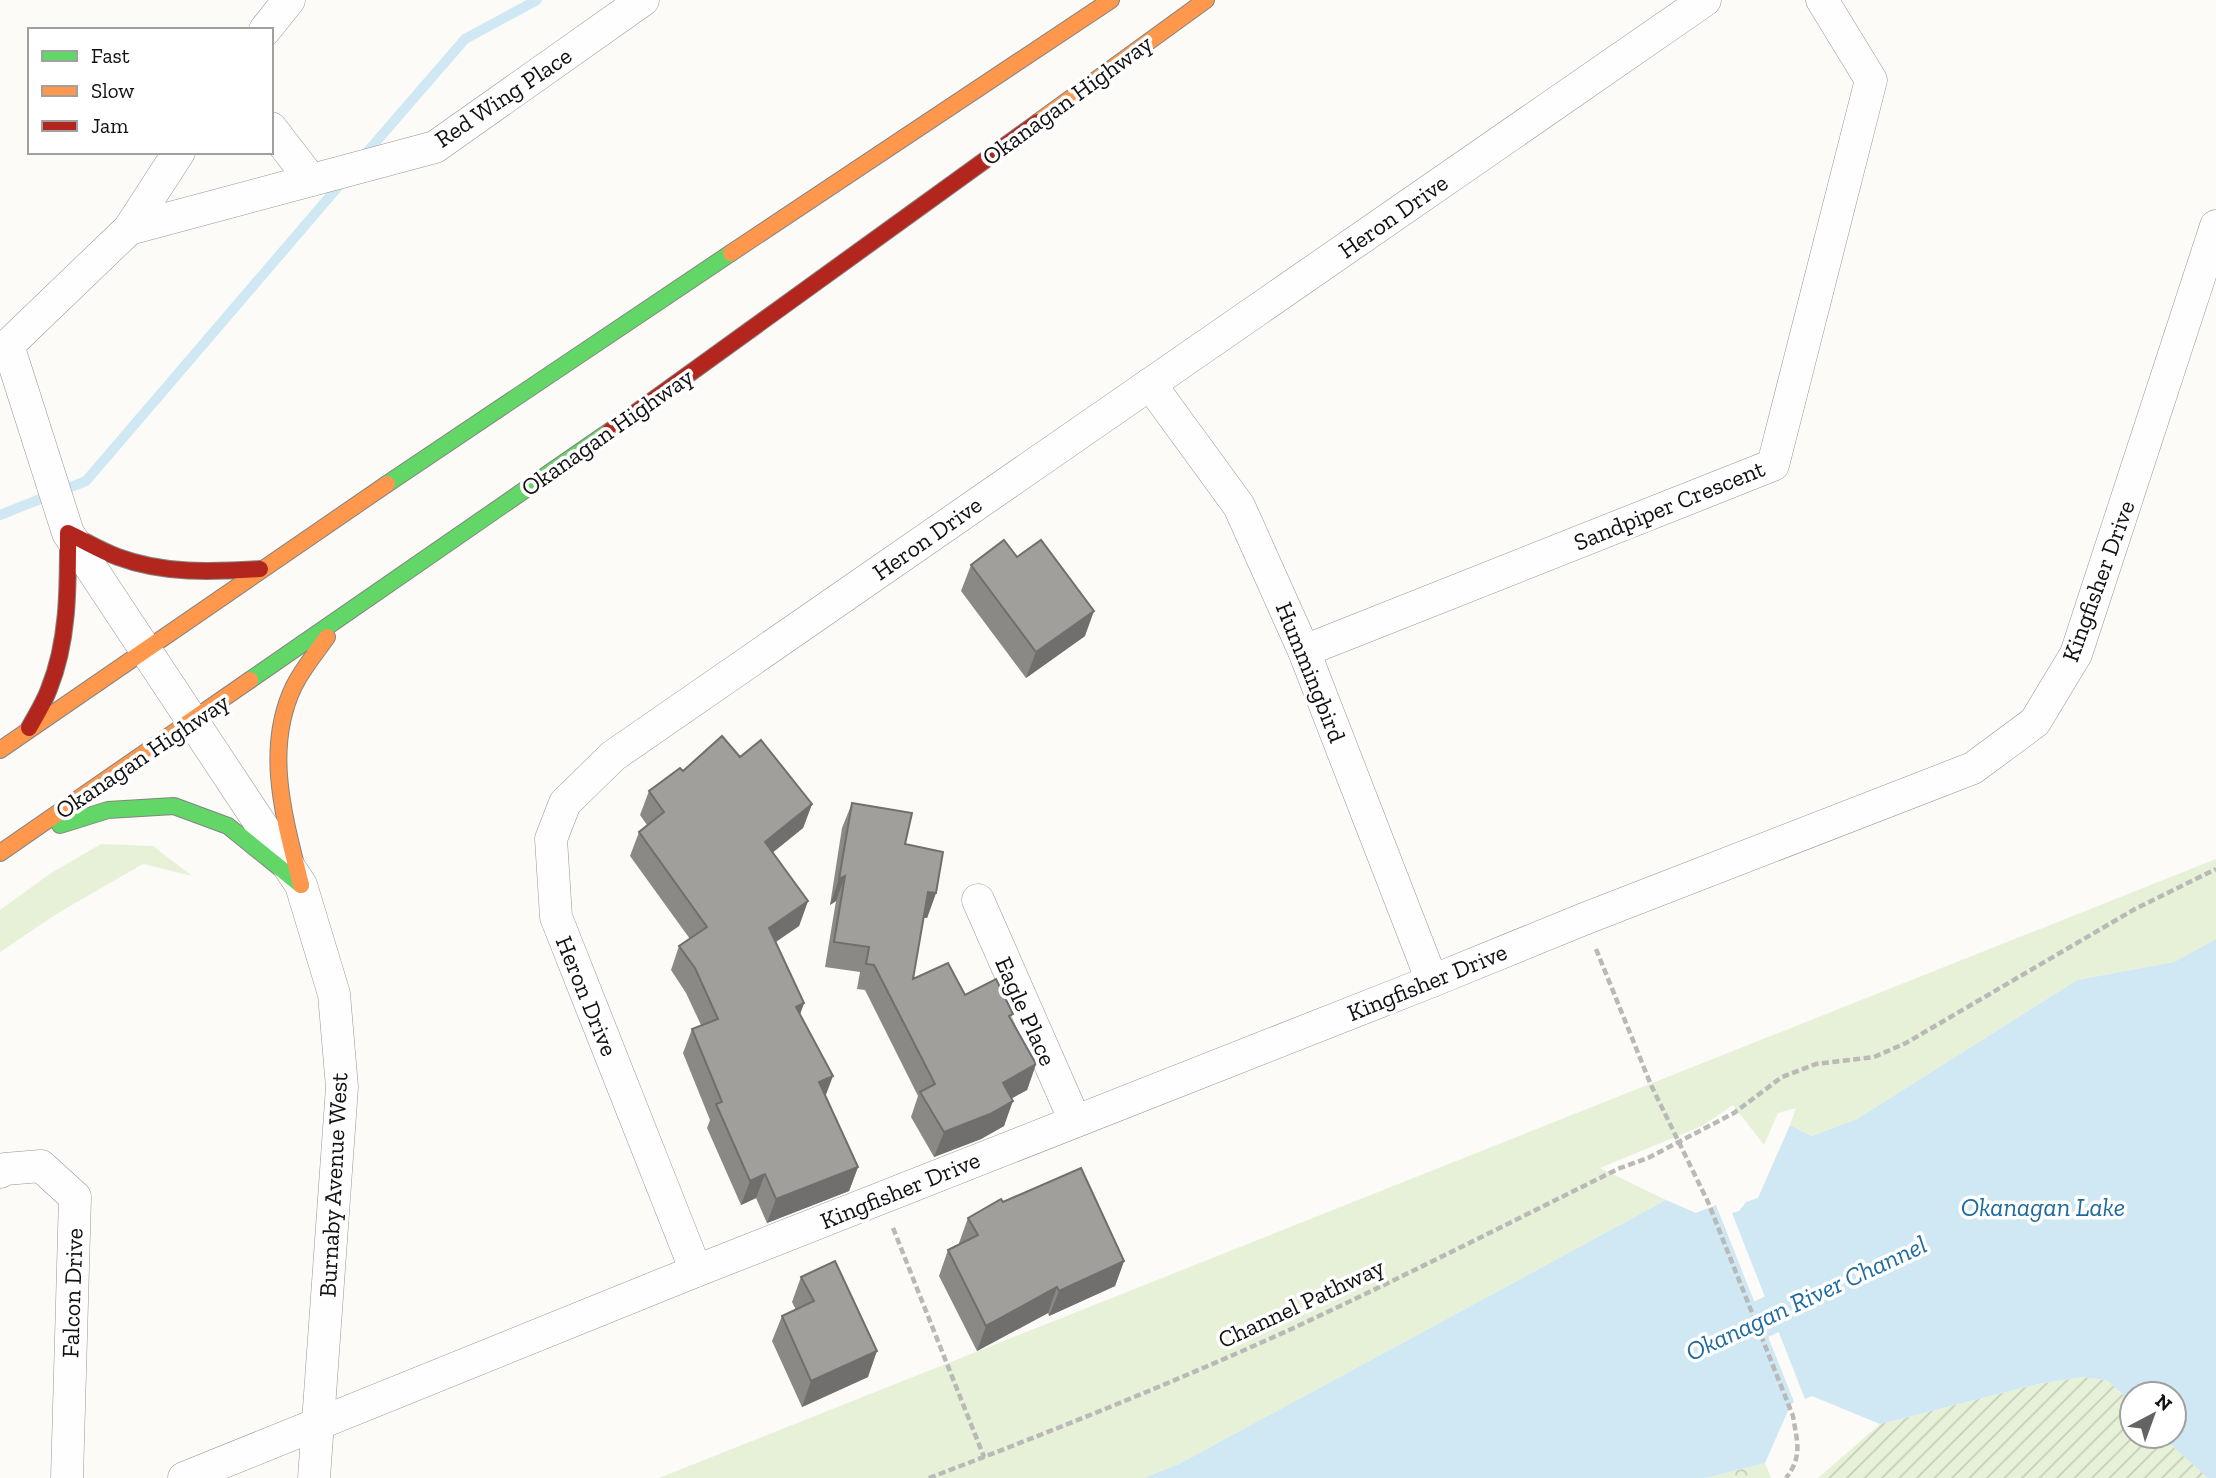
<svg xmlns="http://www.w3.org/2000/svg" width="2216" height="1478" viewBox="0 0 2216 1478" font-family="'Zilla Slab',serif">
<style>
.grass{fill:#e7f1d8}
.park{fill:url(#park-crowns)}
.garden{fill:url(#garden-furrows)}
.water{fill:#cfe8f4}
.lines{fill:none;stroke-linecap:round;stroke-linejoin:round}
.stream{stroke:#cfe8f4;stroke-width:10}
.canal{stroke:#cfe8f4;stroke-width:38}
.street-casing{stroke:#979695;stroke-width:33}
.fast-casing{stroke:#848482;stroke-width:18}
.slow-casing{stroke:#848482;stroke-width:18}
.jam-casing{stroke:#848482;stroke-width:18}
.path{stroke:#b9b9b8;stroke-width:4.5;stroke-dasharray:7 3.5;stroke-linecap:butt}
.street{stroke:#fffefe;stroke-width:32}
.fast{stroke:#63d668;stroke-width:16}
.slow{stroke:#ff974d;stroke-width:16}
.jam{stroke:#b3261e;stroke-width:16}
.wall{fill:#8a8986}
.shaded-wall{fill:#706f6d}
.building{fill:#a09f9c;stroke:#706f6d;stroke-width:2}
.labels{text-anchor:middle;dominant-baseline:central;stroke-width:7;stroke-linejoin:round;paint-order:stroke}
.street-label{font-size:24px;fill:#111;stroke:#fff}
.water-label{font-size:26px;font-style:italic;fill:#1f6a9e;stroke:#fff}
</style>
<defs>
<pattern id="park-crowns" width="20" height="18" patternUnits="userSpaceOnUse" patternTransform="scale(1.75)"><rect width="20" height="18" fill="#e7f1d8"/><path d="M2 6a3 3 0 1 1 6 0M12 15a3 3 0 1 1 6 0" fill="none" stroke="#c5ceb8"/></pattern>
<pattern id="garden-furrows" width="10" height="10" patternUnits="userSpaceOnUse" patternTransform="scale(1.75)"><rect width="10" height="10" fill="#e7f1d8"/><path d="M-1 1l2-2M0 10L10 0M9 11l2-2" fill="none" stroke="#c5ceb8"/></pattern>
</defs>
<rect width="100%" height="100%" fill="#fcfbf7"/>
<!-- grass -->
<g class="grass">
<polygon points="101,844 153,846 192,876 143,864 58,913 0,952 0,910 51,873"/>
<polygon points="2216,859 2216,939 2174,962 2077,980 1857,1119 1812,1136 1790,1125 1796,1108 1778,1113 1764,1145 1733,1105 1702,1126 1600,1168 1666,1200 1179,1464 1144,1478 659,1478"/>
</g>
<!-- park -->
<polygon class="park" points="1765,1463 1771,1478 1706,1478"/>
<!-- garden -->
<polygon class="garden" points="2084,1377 2108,1381 2132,1403 2132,1436 2161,1436 2208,1478 1818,1478 1880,1424 2038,1384"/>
<!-- water -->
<g class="water">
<polygon points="2216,939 2216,1478 2208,1478 2161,1436 2174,1436 2174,1394 2132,1394 2132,1403 2108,1381 2084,1377 2038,1384 1880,1424 1812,1396 1805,1399 1732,1213 1739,1211 1746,1202 1758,1198 1790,1125 1812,1136 1857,1119 2077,980 2174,962"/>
<polygon points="1666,1200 1696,1213 1716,1205 1794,1402 1791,1404 1765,1463 1706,1478 1144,1478 1179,1464"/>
</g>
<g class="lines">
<!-- stream -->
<g class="stream">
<polyline points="362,158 465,39 537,0"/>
<polyline points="0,515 86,481 343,181"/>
</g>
<!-- canal -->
<polyline class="canal" points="1712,1342 1820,1292"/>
<!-- street casing -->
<g class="street-casing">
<g id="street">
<polyline points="265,30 289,0"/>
<polyline points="271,128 311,180"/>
<polyline points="129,229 435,147 643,0"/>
<polyline points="8,345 68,533 301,885 334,994 342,1087 314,1478"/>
<polyline points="0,353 129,229 179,152"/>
<polyline points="1150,384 1239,506 1304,651 1432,981"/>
<polyline points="1304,651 1773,465 1871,80 1822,0"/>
<polyline points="978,900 1075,1121"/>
<polyline points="0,1172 5,1169 41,1166 75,1197 67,1478"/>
<polyline points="696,1271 556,917 551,839 565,803 613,756 1705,0"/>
<polyline points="184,1478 696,1271 1432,981 1584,919 1973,768 2035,722 2076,654 2216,226"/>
</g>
</g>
<!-- fast casing -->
<g class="fast-casing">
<g id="fast">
<polyline points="387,484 731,253"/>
<polyline points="250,680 610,431"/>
<polyline points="60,825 108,810 174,806 228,826 301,885"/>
</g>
</g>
<!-- slow casing -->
<g class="slow-casing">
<g id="slow">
<polyline points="1038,122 1206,0"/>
<polyline points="731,253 1111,0"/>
<polyline points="0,750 387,484"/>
<polyline points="0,853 250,680"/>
<path d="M 301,885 C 285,820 263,750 294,686 C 303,668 316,653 327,637"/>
</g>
</g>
<!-- jam casing -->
<g class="jam-casing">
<g id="jam">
<polyline points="610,431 1038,122"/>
<path d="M 29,728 C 36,715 44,703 49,689 C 69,640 68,585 68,533 C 85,541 101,551 118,557 C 163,574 212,572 260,569"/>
</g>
</g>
<!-- path -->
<g class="path">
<path d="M 1596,949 L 1651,1085 L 1708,1202 L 1793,1416 C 1797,1442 1803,1456 1786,1478"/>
<polyline points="893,1228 984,1457"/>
<path d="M 929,1478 C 1050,1432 1170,1384 1287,1331 C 1399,1279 1509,1223 1620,1168 L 1648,1158 L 1734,1113 L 1782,1077 L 1816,1064 L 1874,1057 L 1906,1043 L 2135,909 L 2216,869"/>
</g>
<!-- street -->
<use href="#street" class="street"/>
<!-- fast -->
<use href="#fast" class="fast"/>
<!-- slow -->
<use href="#slow" class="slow"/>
<!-- jam -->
<use href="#jam" class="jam"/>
</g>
<!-- wall -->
<g class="wall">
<polygon points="1017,557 1085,636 1026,678 961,591 971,565"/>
<polygon points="740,757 812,804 803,828 773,852 808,901 799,926 776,942 804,1003 800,1014 825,1097 858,1167 849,1191 767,1223 756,1198 741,1205 707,1128 710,1120 683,1053 692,1029 701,1025 686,993 671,970 679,946 690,939 630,856 639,832 647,825 640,815 649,791 683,771"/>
<polygon points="852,803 905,844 936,893 927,918 924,918 913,979 965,995 1011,1019 1036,1064 1027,1090 1012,1098 1004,1126 981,1139 934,1157 911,1117 918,1096 865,990 857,989 860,972 825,967 836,901 830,905 842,828"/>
<polygon points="1003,1202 1124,1261 1115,1286 1049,1316 1048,1313 977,1351 939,1276 948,1250 959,1244 959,1243 968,1218"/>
<polygon points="801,1277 868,1377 802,1407 772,1341 782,1316 796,1310 792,1302"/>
</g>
<!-- shaded-wall -->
<g class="shaded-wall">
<polygon points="1094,611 1085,636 1026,678 1036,652"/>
<polygon points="812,804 803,828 756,866 765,842"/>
<polygon points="845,876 836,901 830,905 839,879"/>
<polygon points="928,892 936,893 927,918 919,917"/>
<polygon points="808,901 799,926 760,952 769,928"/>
<polygon points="804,1003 795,1028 796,1007"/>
<polygon points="1036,1064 1027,1090 994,1108 1003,1083"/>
<polygon points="833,1076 824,1100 819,1082"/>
<polygon points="1013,1101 1004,1126 981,1139 934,1157 944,1132"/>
<polygon points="858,1167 849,1191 767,1223 776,1199"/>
<polygon points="765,1174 756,1198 741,1205 750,1181"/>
<polygon points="1124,1261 1115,1286 1049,1316 1059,1291"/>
<polygon points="1057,1287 1048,1313 977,1351 986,1326"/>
<polygon points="877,1351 868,1377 802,1407 811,1381"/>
</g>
<!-- building -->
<g class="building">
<polygon points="1004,540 1017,557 1041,540 1094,611 1036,652 971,565"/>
<polygon points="722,736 740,757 761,740 812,804 765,842 808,901 769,928 804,1003 796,1007 833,1076 819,1082 858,1167 776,1199 765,1174 750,1181 716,1104 722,1102 692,1029 718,1019 695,968 679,946 707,927 639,832 664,812 649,791 680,768 683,771"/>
<polygon points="852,803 912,813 905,844 943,852 936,893 928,892 913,979 948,963 965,995 996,979 1013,1014 1009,1016 1036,1064 1003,1083 1013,1101 990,1114 944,1132 920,1092 935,1084 874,965 866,964 869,947 834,942 845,876 839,879"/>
<polygon points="1081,1168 1124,1261 1059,1291 1057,1287 986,1326 948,1250 978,1235 968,1218 1001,1199 1003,1202"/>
<polygon points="835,1261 877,1351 811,1381 782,1316 814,1301 801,1277"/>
</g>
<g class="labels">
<!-- street labels -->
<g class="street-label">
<text transform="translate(503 97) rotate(-34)">Red Wing Place</text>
<text transform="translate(1067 100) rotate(-36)">Okanagan Highway</text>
<text transform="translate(1393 216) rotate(-35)">Heron Drive</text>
<text transform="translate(607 432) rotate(-35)">Okanagan Highway</text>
<text transform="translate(1669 505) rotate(-22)">Sandpiper Crescent</text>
<text transform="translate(927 538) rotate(-35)">Heron Drive</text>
<text transform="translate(2098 581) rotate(-70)">Kingfisher Drive</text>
<text transform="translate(1311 672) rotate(68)">Hummingbird</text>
<text transform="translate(142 756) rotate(-34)">Okanagan Highway</text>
<text transform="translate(1427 982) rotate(-22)">Kingfisher Drive</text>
<text transform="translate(587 996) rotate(68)">Heron Drive</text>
<text transform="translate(1026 1011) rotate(66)">Eagle Place</text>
<text transform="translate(333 1185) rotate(-87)">Burnaby Avenue West</text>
<text transform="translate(900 1190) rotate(-22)">Kingfisher Drive</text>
<text transform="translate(72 1293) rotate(-88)">Falcon Drive</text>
<text transform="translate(1301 1303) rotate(-25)">Channel Pathway</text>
</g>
<!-- water labels -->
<g class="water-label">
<text x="2043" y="1207">Okanagan Lake</text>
<text transform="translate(1806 1298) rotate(-25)">Okanagan River Channel</text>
</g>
</g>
<!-- legend -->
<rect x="28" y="28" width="245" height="126" fill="#ffffff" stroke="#a0a0a0" stroke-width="2"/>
<rect x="42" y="51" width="35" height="10" fill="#63d668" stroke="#a0a0a0" stroke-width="2"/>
<text x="91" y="63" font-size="21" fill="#111111">Fast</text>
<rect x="42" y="86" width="35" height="10" fill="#ff974d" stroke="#a0a0a0" stroke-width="2"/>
<text x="91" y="98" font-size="21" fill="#111111">Slow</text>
<rect x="42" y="121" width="35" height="10" fill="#b3261e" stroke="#a0a0a0" stroke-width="2"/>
<text x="91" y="133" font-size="21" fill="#111111">Jam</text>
<!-- north arrow -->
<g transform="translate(2153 1415) rotate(41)"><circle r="33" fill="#ffffff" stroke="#a0a0a0" stroke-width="2"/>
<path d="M0-5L12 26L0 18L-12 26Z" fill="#636362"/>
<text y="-10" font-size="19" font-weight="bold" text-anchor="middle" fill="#111111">N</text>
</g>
</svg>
